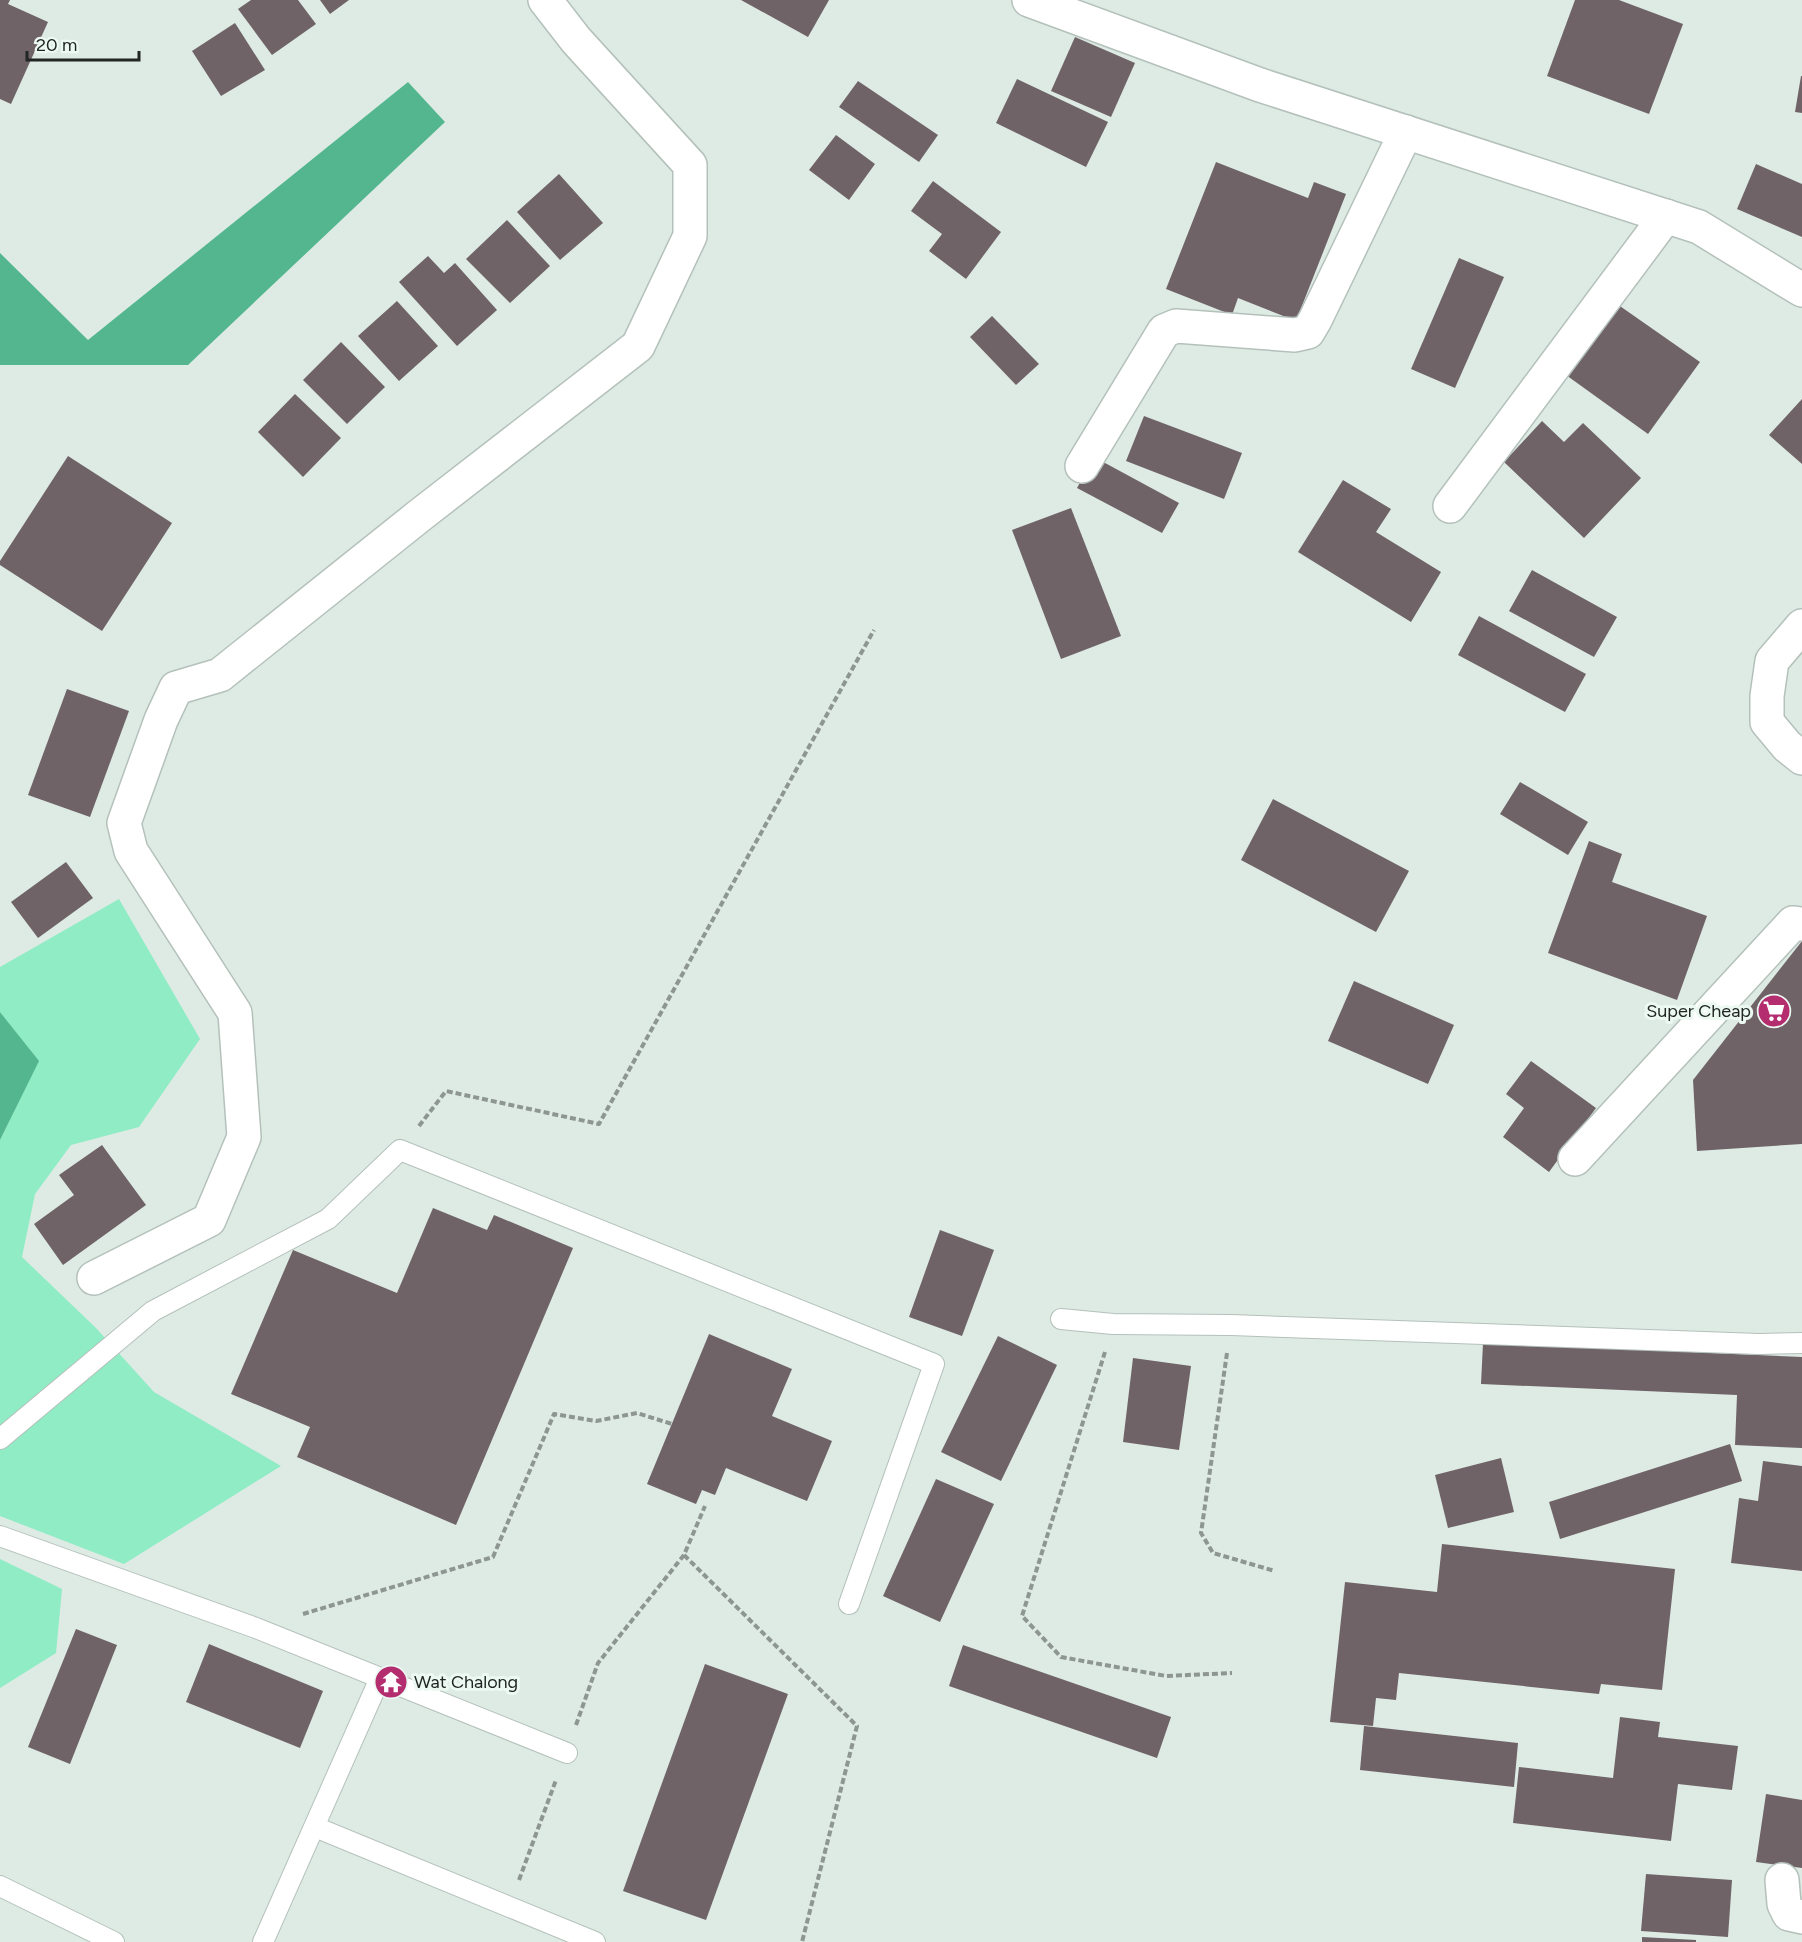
<svg xmlns="http://www.w3.org/2000/svg" width="1802" height="1942" viewBox="0 0 1802 1942" font-family="Figtree,sans-serif">
<style>
.green{fill:#8fecc4}
.water{fill:#54b68f}
.building{fill:#6f6367}
.lines{fill:none;stroke-linecap:round;stroke-linejoin:round}
.service-casing{stroke:#b4c1bb;stroke-width:22}
.minor-casing{stroke:#b4c1bb;stroke-width:36}
.path{stroke:#8d9692;stroke-width:4;stroke-dasharray:6 3;stroke-linecap:butt}
.service{stroke:#fff;stroke-width:20}
.minor{stroke:#fff;stroke-width:33}
.labels{text-anchor:middle;dominant-baseline:central;stroke-width:6;stroke-linejoin:round;paint-order:stroke}
.poi-label{font-size:18px;fill:#212624;stroke:#ecf9f2;text-anchor:end}
</style>
<rect width="100%" height="100%" fill="#deebe5"/>
<!-- green -->
<g class="green">
<polygon points="119,899 200,1039 139,1127 71,1145 35,1194 22,1257 96,1328 154,1392 281,1466 124,1564 0,1516 0,1140 38,1061 0,1012 0,967"/>
<polygon points="0,1559 62,1589 56,1653 0,1688"/>
</g>
<!-- water -->
<g class="water">
<polygon points="408,82 445,122 188,365 0,365 0,253 88,340"/>
<polygon points="0,1012 39,1061 0,1140"/>
</g>
<!-- building -->
<g class="building">
<polygon points="0,0 10,0 8,4 48,22 11,104 0,99"/>
<polygon points="251,0 298,0 316,24 272,55 238,9"/>
<polygon points="320,0 349,0 330,14"/>
<polygon points="741,0 829,0 808,37"/>
<polygon points="1575,0 1619,0 1683,24 1649,114 1547,76"/>
<polygon points="235,23 265,70 221,96 192,51"/>
<polygon points="1075,37 1135,63 1111,117 1051,91"/>
<polygon points="1801,76 1802,76 1802,113 1795,112"/>
<polygon points="1017,79 1108,122 1086,167 996,123"/>
<polygon points="858,81 938,135 919,162 839,107"/>
<polygon points="836,135 875,164 849,200 809,170"/>
<polygon points="1216,162 1308,198 1314,182 1346,194 1296,321 1238,298 1232,315 1166,289"/>
<polygon points="1756,164 1802,184 1802,237 1737,209"/>
<polygon points="559,174 603,223 560,260 517,212"/>
<polygon points="933,181 1001,232 966,279 929,251 942,234 911,211"/>
<polygon points="507,220 550,266 510,303 466,259"/>
<polygon points="428,256 444,273 455,263 497,310 457,346 399,282"/>
<polygon points="1459,258 1504,277 1455,388 1411,369"/>
<polygon points="397,301 438,346 399,381 358,336"/>
<polygon points="1617,304 1700,362 1648,434 1566,375"/>
<polygon points="992,316 1039,364 1016,385 970,337"/>
<polygon points="341,342 385,387 347,424 303,380"/>
<polygon points="295,394 341,438 303,477 258,432"/>
<polygon points="1802,399 1802,464 1769,435"/>
<polygon points="1144,416 1242,453 1224,499 1126,461"/>
<polygon points="1542,421 1564,442 1583,423 1641,478 1584,538 1504,462"/>
<polygon points="68,456 172,523 102,631 0,565 0,561"/>
<polygon points="1094,457 1179,503 1162,533 1077,488"/>
<polygon points="1343,480 1391,509 1376,532 1441,572 1411,622 1298,552"/>
<polygon points="1071,508 1121,636 1061,659 1012,530"/>
<polygon points="1532,570 1617,617 1594,657 1509,611"/>
<polygon points="1479,616 1586,674 1565,712 1458,655"/>
<polygon points="67,689 129,711 90,817 28,795"/>
<polygon points="1520,782 1588,822 1568,855 1500,814"/>
<polygon points="1273,799 1409,871 1376,932 1241,860"/>
<polygon points="1589,841 1622,854 1612,882 1707,916 1677,1000 1548,953"/>
<polygon points="66,862 93,898 38,938 11,902"/>
<polygon points="1802,941 1802,1144 1697,1151 1693,1080"/>
<polygon points="1354,981 1454,1025 1428,1084 1328,1041"/>
<polygon points="1531,1061 1596,1108 1549,1172 1503,1137 1524,1108 1506,1094"/>
<polygon points="102,1145 146,1205 63,1265 34,1224 74,1195 59,1175"/>
<polygon points="433,1208 487,1230 494,1215 573,1248 456,1525 297,1457 310,1427 231,1394 293,1250 397,1293"/>
<polygon points="940,1230 994,1250 962,1336 909,1317"/>
<polygon points="709,1334 792,1369 772,1416 832,1441 807,1501 726,1468 715,1495 702,1490 696,1504 647,1484"/>
<polygon points="998,1336 1057,1365 1001,1481 941,1452"/>
<polygon points="1483,1343 1802,1357 1802,1448 1735,1445 1737,1395 1481,1384"/>
<polygon points="1133,1358 1191,1366 1179,1450 1123,1442"/>
<polygon points="1730,1444 1742,1481 1560,1539 1549,1502"/>
<polygon points="1501,1458 1514,1512 1448,1528 1435,1475"/>
<polygon points="1763,1461 1802,1466 1802,1571 1731,1563 1739,1498 1758,1501"/>
<polygon points="936,1479 994,1504 940,1622 883,1596"/>
<polygon points="1442,1544 1675,1569 1662,1690 1601,1684 1599,1694 1399,1673 1396,1700 1376,1698 1373,1726 1330,1722 1345,1582 1437,1592"/>
<polygon points="76,1629 117,1645 70,1764 28,1747"/>
<polygon points="209,1644 323,1691 300,1748 186,1702"/>
<polygon points="963,1645 1171,1717 1157,1758 949,1686"/>
<polygon points="705,1664 788,1694 706,1920 623,1891"/>
<polygon points="1620,1717 1660,1722 1658,1737 1738,1746 1732,1790 1678,1784 1671,1841 1513,1823 1519,1767 1613,1778"/>
<polygon points="1364,1726 1518,1743 1514,1787 1360,1770"/>
<polygon points="1766,1794 1802,1800 1802,1868 1756,1862"/>
<polygon points="1646,1874 1732,1880 1728,1937 1641,1931"/>
<polygon points="1642,1937 1696,1940 1696,1942 1642,1942"/>
</g>
<g class="lines">
<!-- service casing -->
<g class="service-casing">
<g id="service">
<polyline points="1061,1319 1113,1324 1231,1325 1759,1344 1802,1343"/>
<polyline points="0,1439 153,1311 328,1219 400,1150 934,1364 849,1604"/>
<polyline points="0,1536 256,1628 567,1753"/>
<polyline points="315,1827 595,1942"/>
<polyline points="0,1886 114,1942"/>
<polyline points="263,1942 380,1678"/>
</g>
</g>
<!-- minor casing -->
<g class="minor-casing">
<g id="minor">
<polyline points="1029,0 1260,85 1699,227 1802,290"/>
<polyline points="1082,466 1164,331 1176,326 1295,335 1308,332 1315,320 1406,132"/>
<polyline points="1450,506 1666,216"/>
<polyline points="1802,626 1772,661 1767,696 1767,722 1787,746 1802,758"/>
<polyline points="1575,1159 1793,923 1802,924"/>
<polyline points="94,1278 209,1220 244,1137 235,1013 131,851 124,823 161,720 176,688 220,675 419,516 638,346 690,236 690,165 576,40 545,0"/>
<polyline points="1782,1880 1784,1904 1789,1914 1802,1917"/>
</g>
</g>
<!-- path -->
<g class="path">
<polyline points="419,1126 446,1091 599,1124 874,630"/>
<polyline points="1105,1352 1022,1616 1061,1657 1166,1676 1232,1673"/>
<polyline points="1227,1353 1201,1533 1213,1553 1275,1571"/>
<polyline points="684,1555 857,1726 802,1942"/>
<polyline points="303,1614 493,1557 554,1414 596,1421 637,1413 672,1424"/>
<polyline points="576,1725 598,1663 684,1555 705,1506"/>
<polyline points="519,1880 556,1780"/>
</g>
<!-- service -->
<use href="#service" class="service"/>
<!-- minor -->
<use href="#minor" class="minor"/>
</g>
<!-- icons -->
<defs>
<g id="supermarket-disc" transform="scale(1.725)"><circle r="9.5" fill="#b42d6f" stroke="#ecf9f2"/><path d="M-6-5.5h2.5l.6 2H6L4.5 2H-2.5L-4.4-4H-6ZM-1.5 3.2a1.3 1.3 0 1 0 .1 0ZM3 3.2a1.3 1.3 0 1 0 .1 0Z" fill="#fff"/></g>
<g id="temple-disc" transform="scale(1.725)"><circle r="9.5" fill="#b42d6f" stroke="#ecf9f2"/><path d="M0-6L5-2H3V0L6.5 2.5H4V6H1.5V3h-3V6H-4V2.5H-6.5L-3 0V-2H-5Z" fill="#fff"/></g>
</defs>
<g fill-rule="evenodd">
<use href="#supermarket-disc" x="1774" y="1011"/>
<use href="#temple-disc" x="391" y="1682"/>
</g>
<g class="labels">
<!-- poi labels -->
<g class="poi-label">
<text x="1751" y="1011">Super Cheap</text>
<text x="414" y="1682" text-anchor="start">Wat Chalong</text>
</g>
</g>
<!-- scale -->
<path d="M27 51v9h112v-9" fill="none" stroke="#212624" stroke-width="3"/>
<text x="36" y="51" font-size="18" fill="#212624" stroke="#ecf9f2" stroke-width="4.5" paint-order="stroke">20 m</text>
</svg>
